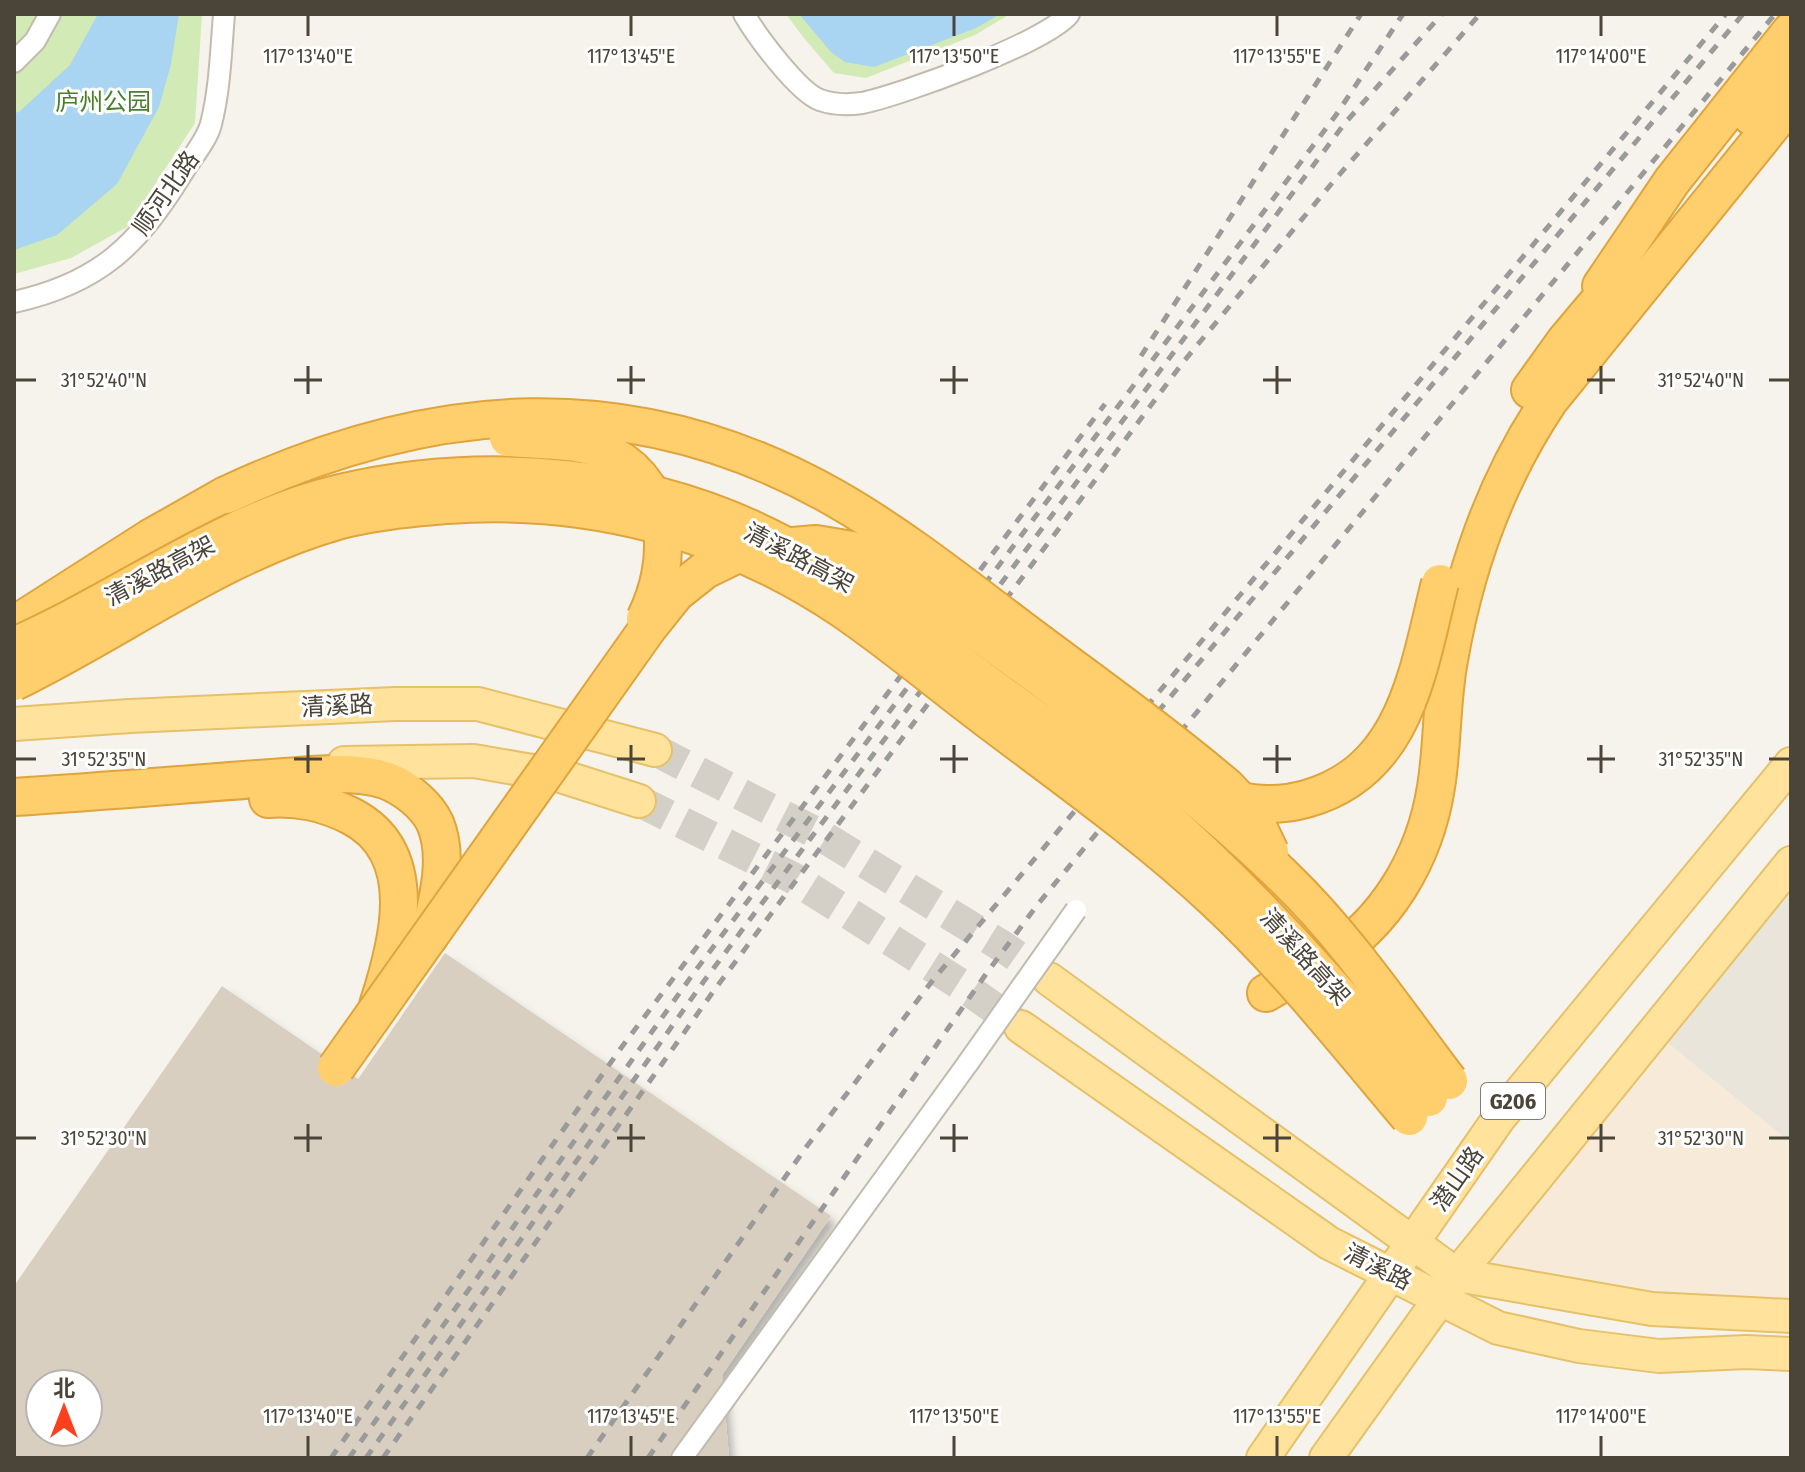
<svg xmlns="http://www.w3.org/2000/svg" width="1805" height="1472" viewBox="0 0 1805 1472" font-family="'Fira Sans Condensed','Noto Sans SC',sans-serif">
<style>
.residential{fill:#eae5da}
.commercial{fill:#f7ead8}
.green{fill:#d2eab5}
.water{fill:#a9d4f2}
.building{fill:#d8cfc1;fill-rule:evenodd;filter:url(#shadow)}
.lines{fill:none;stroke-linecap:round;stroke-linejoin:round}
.primary-tunnel{stroke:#d4d0c8;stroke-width:32;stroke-dasharray:32 16;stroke-linecap:butt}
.street-casing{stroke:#c2bbae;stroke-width:24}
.primary-casing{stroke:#e6c16a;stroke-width:36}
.highway-casing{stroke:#e0a43c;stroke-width:40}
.street{stroke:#fff;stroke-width:20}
.primary{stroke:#ffe39c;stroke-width:32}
.highway{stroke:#ffcf6e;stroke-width:36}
.rail{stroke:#9a9a9a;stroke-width:5;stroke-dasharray:10 10;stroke-linecap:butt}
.street-bridge-casing{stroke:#c2bbae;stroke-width:24;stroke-linecap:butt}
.highway-bridge-casing{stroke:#e0a43c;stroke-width:40;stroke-linecap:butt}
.street-bridge{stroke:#fff;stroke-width:20}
.highway-bridge{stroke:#ffcf6e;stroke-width:36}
.ticks{fill:none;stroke:#4b4439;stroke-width:3}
.labels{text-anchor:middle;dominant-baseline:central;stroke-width:6;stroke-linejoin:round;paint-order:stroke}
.shield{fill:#fff;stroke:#817c74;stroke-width:2}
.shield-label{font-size:22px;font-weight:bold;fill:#4b4439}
.park-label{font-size:24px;fill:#4a7f2a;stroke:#fff}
.street-label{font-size:24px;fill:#4b4439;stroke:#fff}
.ticks-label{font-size:20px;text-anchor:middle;fill:#4b4439;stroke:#fff;stroke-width:6;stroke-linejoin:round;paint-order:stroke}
</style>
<defs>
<filter id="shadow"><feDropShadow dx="5" dy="8" stdDeviation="4" flood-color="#0004"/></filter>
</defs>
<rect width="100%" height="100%" fill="#f6f3ec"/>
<!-- residential -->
<polygon class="residential" points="1791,863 1791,1143 1654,1032"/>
<!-- commercial -->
<polygon class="commercial" points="1654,1032 1791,1143 1791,1316 1457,1275"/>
<!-- green -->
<g class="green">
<polygon points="14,14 202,14 195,123 127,227 71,258 14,274"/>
<polygon points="786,14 1010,14 975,35 866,78 834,73 803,37"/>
</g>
<!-- water -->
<g class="water">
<polygon points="98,14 179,14 171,64 159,107 117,184 57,235 14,250 14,113 19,112 70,65"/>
<polygon points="799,14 1000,14 976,28 874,67 845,62 831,52"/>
</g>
<!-- building -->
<path class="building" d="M 445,953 L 831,1216 L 722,1375 L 729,1458 L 14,1458 L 14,1286 L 222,986 L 358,1079 ZM 40,1384 L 88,1384 L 88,1432 L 40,1432 Z"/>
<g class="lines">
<!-- primary-tunnel -->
<g class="primary-tunnel">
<polyline points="655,750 822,836 1005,948 1049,979"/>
<polyline points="639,801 793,878 960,984 1021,1027"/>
</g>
<!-- street casing -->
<g class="street-casing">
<g id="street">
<path d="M 744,14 C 756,35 798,92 820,100 C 834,105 848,105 862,103 C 901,95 1047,42 1069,14"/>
<polyline points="14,62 35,41 50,14"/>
<path d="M 14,302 C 100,283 138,245 183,172 C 192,157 207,140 211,124 C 220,89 221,50 224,14"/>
<polyline points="682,1458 968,1063"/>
</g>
</g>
<!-- primary casing -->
<g class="primary-casing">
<g id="primary">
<polyline points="14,724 130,716 395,704 478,704 655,750"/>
<polyline points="344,763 474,761 561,776 639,801"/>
<polyline points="1049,979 1457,1275 1652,1309 1791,1316"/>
<polyline points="1021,1027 1329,1243 1498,1328 1579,1346 1659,1356 1746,1352 1791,1354"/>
<polyline points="1263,1458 1499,1118 1791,764"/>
<polyline points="1326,1458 1457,1275 1791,863"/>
</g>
</g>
<!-- highway casing -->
<g class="highway-casing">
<g id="highway">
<polyline points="1752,117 1791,68"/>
<polyline points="1601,286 1672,181 1791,31"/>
<polyline points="1530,390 1566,340 1625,270"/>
<polyline points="14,625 150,538 226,495"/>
<path d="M 14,797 C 95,792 176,785 257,779 C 295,777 349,768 385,780 C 404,787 426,804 435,823 C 450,858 437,902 429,937"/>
<path d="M 268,799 C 298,797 323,802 351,816 C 423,853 398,944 378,1005"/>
<path d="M 1266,993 C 1285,982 1305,972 1324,961 C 1386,924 1425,858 1436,787 C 1443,745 1441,702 1449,660 C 1465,567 1496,480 1549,401 L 1791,102"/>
</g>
</g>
<!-- street -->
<use href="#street" class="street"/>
<!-- primary -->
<use href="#primary" class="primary"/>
<!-- highway -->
<use href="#highway" class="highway"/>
<!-- rail -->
<g class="rail">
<polyline points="1141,356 1361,14"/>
<polyline points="1082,784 1726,14"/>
<polyline points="331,1458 621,1048 1105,404"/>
<polyline points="349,1458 693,974 1336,115 1403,14"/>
<polyline points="366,1458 704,981 1345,123 1442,14"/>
<polyline points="383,1458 715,989 1184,361 1333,182 1480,14"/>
<polyline points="587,1458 807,1146 933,980 1743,14"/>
<polyline points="648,1458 986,974 1038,904 1775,14"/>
</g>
<!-- street-bridge casing -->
<g class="street-bridge-casing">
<polyline id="street-bridge" points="968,1063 1076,910"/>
</g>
<!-- highway-bridge casing -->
<g class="highway-bridge-casing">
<g id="highway-bridge">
<path d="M 508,438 C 541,441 582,438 612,455 C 673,488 673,563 645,619"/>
<path d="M 226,495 C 431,399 631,383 833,497 C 900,535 960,583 1021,629 C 1090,681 1161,731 1227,787 L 1251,812 L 1270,852"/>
<path d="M 14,646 C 124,598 222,521 340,493 C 486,459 649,473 782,544 C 856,584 922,636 990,686 C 1041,724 1097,759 1145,801 C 1251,891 1339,994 1429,1098"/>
<path d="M 14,682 C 123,629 222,553 341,520 C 376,511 412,508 447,505 C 587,495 725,530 842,609 C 892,643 939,683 987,719 C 1065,778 1144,834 1215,900 C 1286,966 1346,1043 1409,1117"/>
<path d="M 1227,797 C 1252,806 1281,806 1306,799 C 1407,771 1418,669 1440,583"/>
<path d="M 336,1068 L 648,628 L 676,593 L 705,570 L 746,550 L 816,544 L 852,550 L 896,573 C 1029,671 1168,763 1286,879 C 1348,939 1397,1013 1449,1081"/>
</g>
</g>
<!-- street-bridge -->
<use href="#street-bridge" class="street-bridge"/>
<!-- highway-bridge -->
<use href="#highway-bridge" class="highway-bridge"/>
</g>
<!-- ticks -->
<path class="ticks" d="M 308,16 L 308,36M 631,16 L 631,36M 954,16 L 954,36M 1277,16 L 1277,36M 1601,16 L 1601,36M 308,366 L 308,394M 631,366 L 631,394M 954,366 L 954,394M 1277,366 L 1277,394M 1601,366 L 1601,394M 16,380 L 36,380M 294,380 L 322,380M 617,380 L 645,380M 940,380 L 968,380M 1263,380 L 1291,380M 1587,380 L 1615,380M 1769,380 L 1789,380M 308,745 L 308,773M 631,745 L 631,773M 954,745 L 954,773M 1277,745 L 1277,773M 1601,745 L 1601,773M 16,759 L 36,759M 294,759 L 322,759M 617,759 L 645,759M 940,759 L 968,759M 1263,759 L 1291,759M 1587,759 L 1615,759M 1769,759 L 1789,759M 308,1124 L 308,1152M 631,1124 L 631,1152M 954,1124 L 954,1152M 1277,1124 L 1277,1152M 1601,1124 L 1601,1152M 16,1138 L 36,1138M 294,1138 L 322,1138M 617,1138 L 645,1138M 940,1138 L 968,1138M 1263,1138 L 1291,1138M 1587,1138 L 1615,1138M 1769,1138 L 1789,1138M 308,1436 L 308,1456M 631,1436 L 631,1456M 954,1436 L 954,1456M 1277,1436 L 1277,1456M 1601,1436 L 1601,1456"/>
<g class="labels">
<!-- shield labels -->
<rect class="shield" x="1481" y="1083" width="64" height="36" rx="6"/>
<g class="shield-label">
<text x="1513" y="1101">G206</text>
</g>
<!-- park labels -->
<g class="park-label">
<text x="103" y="102">庐州公园</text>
</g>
<!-- street labels -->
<g class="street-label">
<text transform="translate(166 193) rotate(-55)">顺河北路</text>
<text transform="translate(799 558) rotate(28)">清溪路高架</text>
<text transform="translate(160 571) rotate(-28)">清溪路高架</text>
<text transform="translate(337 706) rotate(-3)">清溪路</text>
<text transform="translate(1305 957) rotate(48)">清溪路高架</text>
<text transform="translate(1457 1179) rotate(-55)">潜山路</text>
<text transform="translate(1378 1267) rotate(27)">清溪路</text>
</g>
</g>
<g class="ticks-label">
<text x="308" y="63">117°13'40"E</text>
<text x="631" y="63">117°13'45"E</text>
<text x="954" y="63">117°13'50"E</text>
<text x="1277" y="63">117°13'55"E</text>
<text x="1601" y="63">117°14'00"E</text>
<text x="104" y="387">31°52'40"N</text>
<text x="1701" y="387">31°52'40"N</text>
<text x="104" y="766">31°52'35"N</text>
<text x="1701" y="766">31°52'35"N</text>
<text x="104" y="1145">31°52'30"N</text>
<text x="1701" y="1145">31°52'30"N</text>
<text x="308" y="1423">117°13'40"E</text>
<text x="631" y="1423">117°13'45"E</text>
<text x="954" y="1423">117°13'50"E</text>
<text x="1277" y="1423">117°13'55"E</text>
<text x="1601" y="1423">117°14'00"E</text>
</g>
<!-- border -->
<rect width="1805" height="1472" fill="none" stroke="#4b4439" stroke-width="32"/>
<!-- north arrow -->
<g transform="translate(64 1408)"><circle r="38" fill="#ffffff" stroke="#b7b4b0" stroke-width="2"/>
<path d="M0-6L14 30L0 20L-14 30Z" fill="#fc3f1d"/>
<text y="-12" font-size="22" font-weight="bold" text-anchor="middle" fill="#4b4439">北</text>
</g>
</svg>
